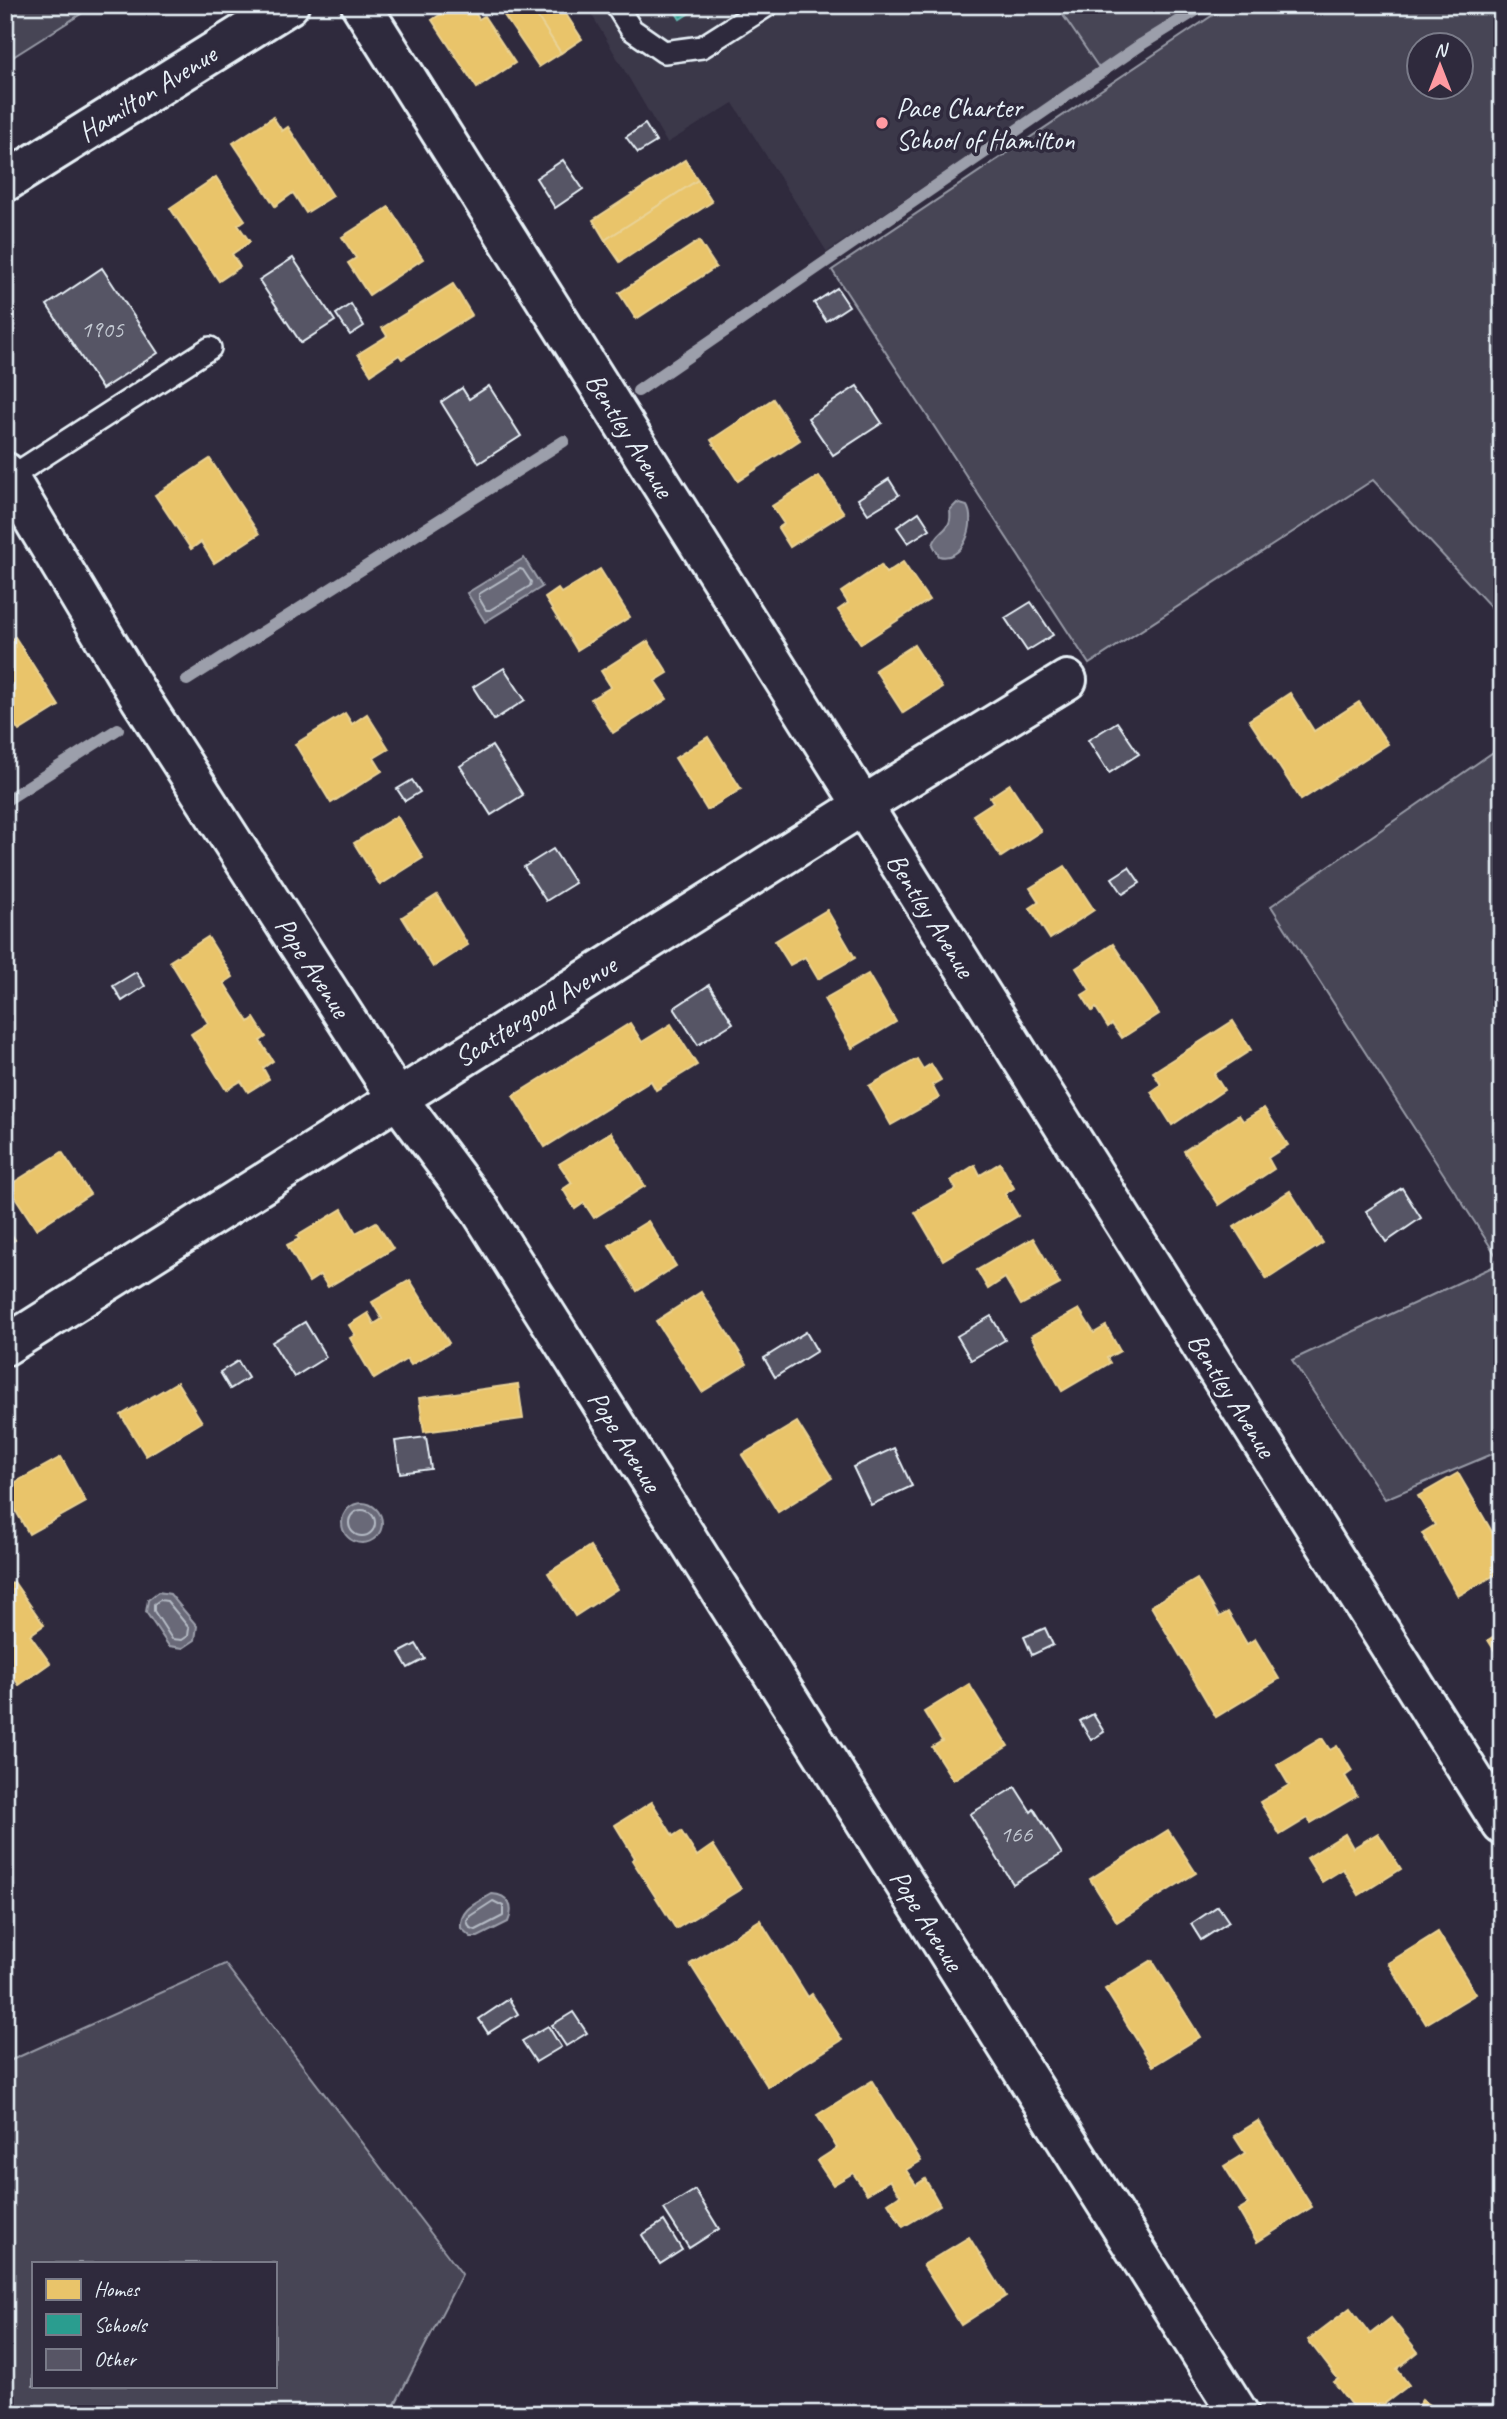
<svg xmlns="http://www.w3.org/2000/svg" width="1507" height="2419" viewBox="0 0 1507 2419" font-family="Caveat,sans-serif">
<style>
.built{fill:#3b3749}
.green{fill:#464455;stroke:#979aa6;stroke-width:2;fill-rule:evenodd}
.water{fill:#696978;stroke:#9c9fab;stroke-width:2}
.homes{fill:#e9c46a;stroke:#e9d295;stroke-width:2}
.schools{fill:#2a9d8f;stroke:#63b6ae;stroke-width:2}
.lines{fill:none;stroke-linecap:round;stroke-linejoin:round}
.shore{stroke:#b5bbc5;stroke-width:2}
.stream{stroke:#9c9fab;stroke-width:12}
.building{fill:#575565;stroke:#e8f1f8;stroke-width:2}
.service-casing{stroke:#e8f1f8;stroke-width:26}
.minor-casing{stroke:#e8f1f8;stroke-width:44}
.secondary-casing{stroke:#e8f1f8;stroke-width:44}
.service{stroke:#2f2a3d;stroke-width:21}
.minor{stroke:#2f2a3d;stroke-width:38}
.secondary{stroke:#2f2a3d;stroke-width:38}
.poi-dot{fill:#ff9aa2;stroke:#2f2a3d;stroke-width:2.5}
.labels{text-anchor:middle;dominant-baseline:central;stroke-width:7;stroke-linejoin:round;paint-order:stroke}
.number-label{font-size:24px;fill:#c4cad3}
.street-label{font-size:28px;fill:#e8f1f8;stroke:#2f2a3d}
.poi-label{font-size:28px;fill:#e8f1f8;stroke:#2f2a3d;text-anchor:start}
</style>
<rect width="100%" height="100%" fill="#2f2a3d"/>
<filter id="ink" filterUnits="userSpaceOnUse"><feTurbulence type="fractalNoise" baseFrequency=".0143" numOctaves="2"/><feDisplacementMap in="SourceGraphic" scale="14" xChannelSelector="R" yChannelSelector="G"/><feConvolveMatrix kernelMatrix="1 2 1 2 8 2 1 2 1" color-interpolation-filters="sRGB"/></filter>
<g filter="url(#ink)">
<!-- built -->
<polygon class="built" points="586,5 1056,5 1099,68 827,252 733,103 667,143"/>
<!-- green -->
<g class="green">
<polygon points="5,5 95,5 5,62"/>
<polygon points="1056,5 1209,5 1099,68"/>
<path d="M 1228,5 L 1502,5 L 1502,619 L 1373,480 L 1089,664 L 832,270 ZM 1420,46 L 1462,46 L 1462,88 L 1420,88 Z"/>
<polygon points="1502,746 1502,1450 1385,1499 1292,1360 1501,1263 1271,906"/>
<path d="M 225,1964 L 462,2274 L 390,2414 L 5,2414 L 5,2063 ZM 33,2263 L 275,2263 L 275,2386 L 33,2386 Z"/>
</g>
<!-- water -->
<g class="water">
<path d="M 957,503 L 967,506 C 977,523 963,563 939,556 L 933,545 C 938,528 953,532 950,510 Z"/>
<polygon points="524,558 542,587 485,622 467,593"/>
<circle cx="362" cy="1523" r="20"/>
<polygon points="158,1592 170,1594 197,1626 195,1640 183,1648 169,1646 146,1612 148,1600"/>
<path d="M 492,1894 C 508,1895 515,1906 508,1922 L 478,1937 L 471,1937 L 461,1928 C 459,1909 477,1903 492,1894 Z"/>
</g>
<!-- homes -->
<g class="homes">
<polygon points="454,5 470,5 479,19 484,16 515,63 477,88 432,20"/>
<polygon points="497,5 530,5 561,53 539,67"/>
<polygon points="530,5 560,5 582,39 561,53"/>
<polygon points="273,117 282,131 288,127 333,196 306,213 293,193 275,206 233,143"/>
<polygon points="685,160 698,180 605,240 593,220"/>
<polygon points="216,177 245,220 238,225 250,242 232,254 240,267 219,281 170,208"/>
<polygon points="698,180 712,202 620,262 605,240"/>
<polygon points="389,207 423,259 369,295 348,263 356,258 342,237"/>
<polygon points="699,241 716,267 636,319 619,293"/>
<polygon points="453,284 472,315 402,359 399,355 371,374 358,354 387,336 382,328"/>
<polygon points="773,399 800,440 738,481 711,440"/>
<polygon points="210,459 259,534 214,563 201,542 191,549 155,495"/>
<polygon points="819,476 844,513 790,547 778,528 784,524 772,506"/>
<polygon points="903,562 929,600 861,644 838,610 848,603 841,592 881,565 886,573"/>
<polygon points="600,569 630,617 577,650 545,598 558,589 561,593"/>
<polygon points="15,637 59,706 19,731 5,710 5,643"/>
<polygon points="648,641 668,673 655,681 667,699 613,733 591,699 611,687 601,671"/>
<polygon points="914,645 942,688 903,713 875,670"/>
<polygon points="1290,693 1314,731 1359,702 1388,744 1301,800 1249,720"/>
<polygon points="345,713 352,724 367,714 389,749 374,758 382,771 331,803 295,744"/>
<polygon points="708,737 741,789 707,810 675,758"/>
<polygon points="1010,784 1041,831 1001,857 973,815 993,802 990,797"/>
<polygon points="397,816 423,858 380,885 354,843"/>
<polygon points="1065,866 1094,910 1050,939 1030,908 1039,902 1030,888"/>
<polygon points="437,895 468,945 433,967 402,917"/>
<polygon points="827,910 855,958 818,979 805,957 790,965 775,941"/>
<polygon points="208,937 233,977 224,983 249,1022 254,1018 266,1037 260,1041 273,1061 263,1068 269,1079 248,1092 241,1081 226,1090 191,1034 208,1023 170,961"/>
<polygon points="1113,944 1159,1014 1122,1038 1112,1024 1108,1027 1096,1008 1092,1011 1082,995 1090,990 1076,968"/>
<polygon points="868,974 896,1022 852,1048 824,999"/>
<polygon points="1233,1021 1251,1050 1214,1074 1224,1090 1172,1125 1151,1092 1161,1085 1153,1072"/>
<polygon points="630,1023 642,1042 671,1024 697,1065 656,1090 651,1081 545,1147 513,1096"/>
<polygon points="917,1059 923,1069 931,1064 941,1080 932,1085 939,1098 891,1125 869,1086"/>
<polygon points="1264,1108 1288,1145 1268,1158 1274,1169 1219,1205 1184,1151 1239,1115 1243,1121"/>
<polygon points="611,1132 645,1186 594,1218 584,1203 575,1209 563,1189 572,1183 559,1164"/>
<polygon points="62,1152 90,1194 36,1229 8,1186"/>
<polygon points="1000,1163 1014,1188 1005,1194 1018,1216 943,1260 915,1212 956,1189 951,1180 975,1165 980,1175"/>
<polygon points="1290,1191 1323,1243 1267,1279 1234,1227"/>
<polygon points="342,1209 356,1233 376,1222 393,1249 328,1287 320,1275 309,1282 287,1245 299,1239 297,1236"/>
<polygon points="648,1221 676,1266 637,1291 609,1245"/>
<polygon points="5,1224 15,1240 5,1246"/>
<polygon points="1033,1238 1060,1284 1021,1305 1005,1278 988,1289 977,1270"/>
<polygon points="410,1280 449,1343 411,1365 407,1359 374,1379 350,1338 355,1335 349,1325 368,1313 374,1324 382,1319 372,1302"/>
<polygon points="701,1292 747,1364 702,1392 656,1321"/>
<polygon points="1079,1309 1094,1333 1106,1326 1120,1351 1107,1358 1110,1363 1062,1391 1031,1336"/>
<polygon points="177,1382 202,1422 146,1456 121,1415"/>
<polygon points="518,1384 523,1419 424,1432 419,1398"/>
<polygon points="797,1422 832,1478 778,1512 742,1455"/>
<polygon points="61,1457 86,1502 29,1534 5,1492 5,1488"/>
<polygon points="1458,1473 1502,1549 1502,1571 1458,1596 1422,1533 1435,1525 1418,1496"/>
<polygon points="590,1546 617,1589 575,1616 548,1573"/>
<polygon points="1197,1579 1219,1617 1228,1612 1247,1644 1255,1639 1279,1679 1216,1717 1151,1606"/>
<polygon points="14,1582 44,1625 30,1635 50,1663 19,1685 5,1665 5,1588"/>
<polygon points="1502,1631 1502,1662 1488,1640"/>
<polygon points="969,1684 1008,1746 953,1780 932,1747 942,1741 924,1712"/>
<polygon points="1322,1738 1330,1750 1337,1746 1352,1771 1345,1776 1357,1796 1311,1823 1308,1818 1280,1835 1260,1802 1289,1785 1277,1765"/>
<polygon points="652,1802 673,1836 681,1831 697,1856 713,1845 741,1889 676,1929 632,1860 635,1858 615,1825"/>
<polygon points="1168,1830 1196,1873 1117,1922 1090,1879"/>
<polygon points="1378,1833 1401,1869 1359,1895 1343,1869 1322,1882 1307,1858 1345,1834 1353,1848"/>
<polygon points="760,1920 808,1997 812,1994 842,2040 768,2087 690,1964"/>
<polygon points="1438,1932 1476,1994 1426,2024 1388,1963"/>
<polygon points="1152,1960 1200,2037 1153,2066 1105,1989"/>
<polygon points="872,2081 921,2161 906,2170 916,2185 925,2179 940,2205 903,2227 888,2203 900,2195 890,2180 867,2194 853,2173 833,2185 817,2161 837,2148 817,2115"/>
<polygon points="1258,2121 1312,2207 1257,2242 1238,2210 1248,2204 1224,2166 1245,2153 1234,2136"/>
<polygon points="969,2237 1006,2296 961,2325 923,2265"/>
<polygon points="1350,2308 1370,2334 1391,2318 1418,2352 1397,2369 1409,2385 1371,2414 1358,2414 1334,2382 1338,2379 1308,2340"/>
<polygon points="1422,2400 1442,2414 1412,2414"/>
<polygon points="1040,2404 1052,2414 1032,2414"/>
</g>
<!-- schools -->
<polygon class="schools" points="671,5 702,5 680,19"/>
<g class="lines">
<!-- shore -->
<g class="shore">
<polygon points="520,569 523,570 531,582 530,586 490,610 486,610 479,598 479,594"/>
<circle cx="362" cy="1523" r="13"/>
<polygon points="160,1600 167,1601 189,1628 188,1636 182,1640 172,1639 154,1611 154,1604"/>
<polygon points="493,1901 503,1906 503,1916 476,1930 470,1928 467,1921 470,1916"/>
</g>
<!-- stream -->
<g class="stream">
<polyline points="638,391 1142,44 1205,5"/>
<polyline points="187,680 564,441"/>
<polyline points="5,801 118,729"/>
</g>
</g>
<!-- building -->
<g class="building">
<polygon points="645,124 656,142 638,153 626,137"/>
<polygon points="563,160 583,189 555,208 536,178"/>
<polygon points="293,258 335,321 301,343 259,280"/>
<polygon points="102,268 158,353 102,389 47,305"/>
<polygon points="837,288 849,306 826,321 814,303"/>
<polygon points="351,304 364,326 350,335 336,314"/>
<polygon points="489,386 521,436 479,463 441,402 462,388 469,399"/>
<polygon points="857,386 882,423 833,455 808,418"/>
<polygon points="889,479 899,495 868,514 858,499"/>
<polygon points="919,512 930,529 908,543 897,527"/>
<polygon points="1031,602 1053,635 1027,651 1005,618"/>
<polygon points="504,668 525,700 494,720 473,687"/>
<polygon points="1117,722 1139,754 1109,773 1088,740"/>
<polygon points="492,746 523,795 491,815 460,766"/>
<polygon points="412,780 420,792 405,801 397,789"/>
<polygon points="553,849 575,883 546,901 524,867"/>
<polygon points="1129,867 1140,883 1123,894 1112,878"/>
<polygon points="136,972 145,986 122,1001 113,986"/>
<polygon points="709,985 733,1023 698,1045 674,1008"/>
<polygon points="1402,1188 1421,1218 1386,1242 1366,1211"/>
<polygon points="991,1316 1005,1340 971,1360 957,1336"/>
<polygon points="305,1322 326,1357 294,1377 272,1342"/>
<polygon points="806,1332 817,1351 775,1377 764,1358"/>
<polygon points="238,1361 248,1378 230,1389 220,1372"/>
<polygon points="426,1437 431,1469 400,1473 395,1441"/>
<polygon points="894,1448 912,1486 871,1505 853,1467"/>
<polygon points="1045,1628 1053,1645 1032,1655 1024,1637"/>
<polygon points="416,1644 425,1659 408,1668 399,1653"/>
<polygon points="1093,1714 1104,1732 1091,1740 1080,1721"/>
<polygon points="1015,1787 1031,1812 1034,1809 1062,1854 1013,1884 970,1814"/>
<polygon points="1218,1906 1229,1922 1201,1940 1191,1924"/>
<polygon points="509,1999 518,2014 488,2033 479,2019"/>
<polygon points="573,2012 587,2033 566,2046 552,2025"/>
<polygon points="548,2026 561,2047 536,2062 522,2041"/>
<polygon points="695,2190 719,2229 689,2248 664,2209"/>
<polygon points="664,2221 682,2250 660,2264 642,2235"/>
</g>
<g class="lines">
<!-- service casing -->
<g class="service-casing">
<g id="service">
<polyline points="616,5 631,29 664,52 702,47 768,5"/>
<polyline points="9,478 210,348"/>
</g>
</g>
<!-- minor casing -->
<g class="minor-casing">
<g id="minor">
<polyline points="361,5 1502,1825"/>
<polyline points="5,472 140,698 397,1098 479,1208 1239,2414"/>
<polyline points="5,1346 862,806 1067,680"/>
</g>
</g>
<!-- secondary casing -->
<g class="secondary-casing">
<polyline id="secondary" points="5,182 289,5"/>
</g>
<!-- service -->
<use href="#service" class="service"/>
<!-- minor -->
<use href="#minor" class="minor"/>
<!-- secondary -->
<use href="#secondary" class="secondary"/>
</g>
</g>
<!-- markers -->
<circle class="poi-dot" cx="882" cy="123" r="7"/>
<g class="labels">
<!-- number labels -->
<g class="number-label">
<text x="102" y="329">1905</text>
<text x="1016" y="1834">166</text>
</g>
<!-- street labels -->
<g class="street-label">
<text transform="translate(147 93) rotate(-32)">Hamilton Avenue</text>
<text transform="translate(630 435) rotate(58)">Bentley Avenue</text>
<text transform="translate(931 915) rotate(58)">Bentley Avenue</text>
<text transform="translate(313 967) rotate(57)">Pope Avenue</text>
<text transform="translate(535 1011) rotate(-32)">Scattergood Avenue</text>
<text transform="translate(1232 1395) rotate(58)">Bentley Avenue</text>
<text transform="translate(625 1441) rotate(58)">Pope Avenue</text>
<text transform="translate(927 1920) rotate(58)">Pope Avenue</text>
</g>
<!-- poi labels -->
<g class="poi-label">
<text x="896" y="107">Pace Charter<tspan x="896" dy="32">School of Hamilton</tspan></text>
</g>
</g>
<!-- margin -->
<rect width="1507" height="2419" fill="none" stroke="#2f2a3d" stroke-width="28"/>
<rect x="14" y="14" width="1479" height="2391" fill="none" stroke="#e8f1f8" stroke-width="2.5" filter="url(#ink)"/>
<!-- legend -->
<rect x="32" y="2262" width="245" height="126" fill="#2f2a3d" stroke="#797a88" stroke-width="2"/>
<rect x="46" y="2279" width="35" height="21" fill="#e9c46a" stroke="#797a88" stroke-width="2"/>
<text x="94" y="2296" font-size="21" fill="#e8f1f8">Homes</text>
<rect x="46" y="2314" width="35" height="21" fill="#2a9d8f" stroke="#797a88" stroke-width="2"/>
<text x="94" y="2332" font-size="21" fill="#e8f1f8">Schools</text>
<rect x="46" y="2349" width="35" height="21" fill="#575565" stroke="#797a88" stroke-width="2"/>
<text x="94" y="2366" font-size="21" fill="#e8f1f8">Other</text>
<!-- north arrow -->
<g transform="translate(1440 66)"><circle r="33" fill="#2f2a3d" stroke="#797a88" stroke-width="2"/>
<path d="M0-5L12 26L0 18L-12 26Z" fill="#ff9aa2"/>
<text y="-10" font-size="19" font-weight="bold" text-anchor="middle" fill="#e8f1f8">N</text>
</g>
</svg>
